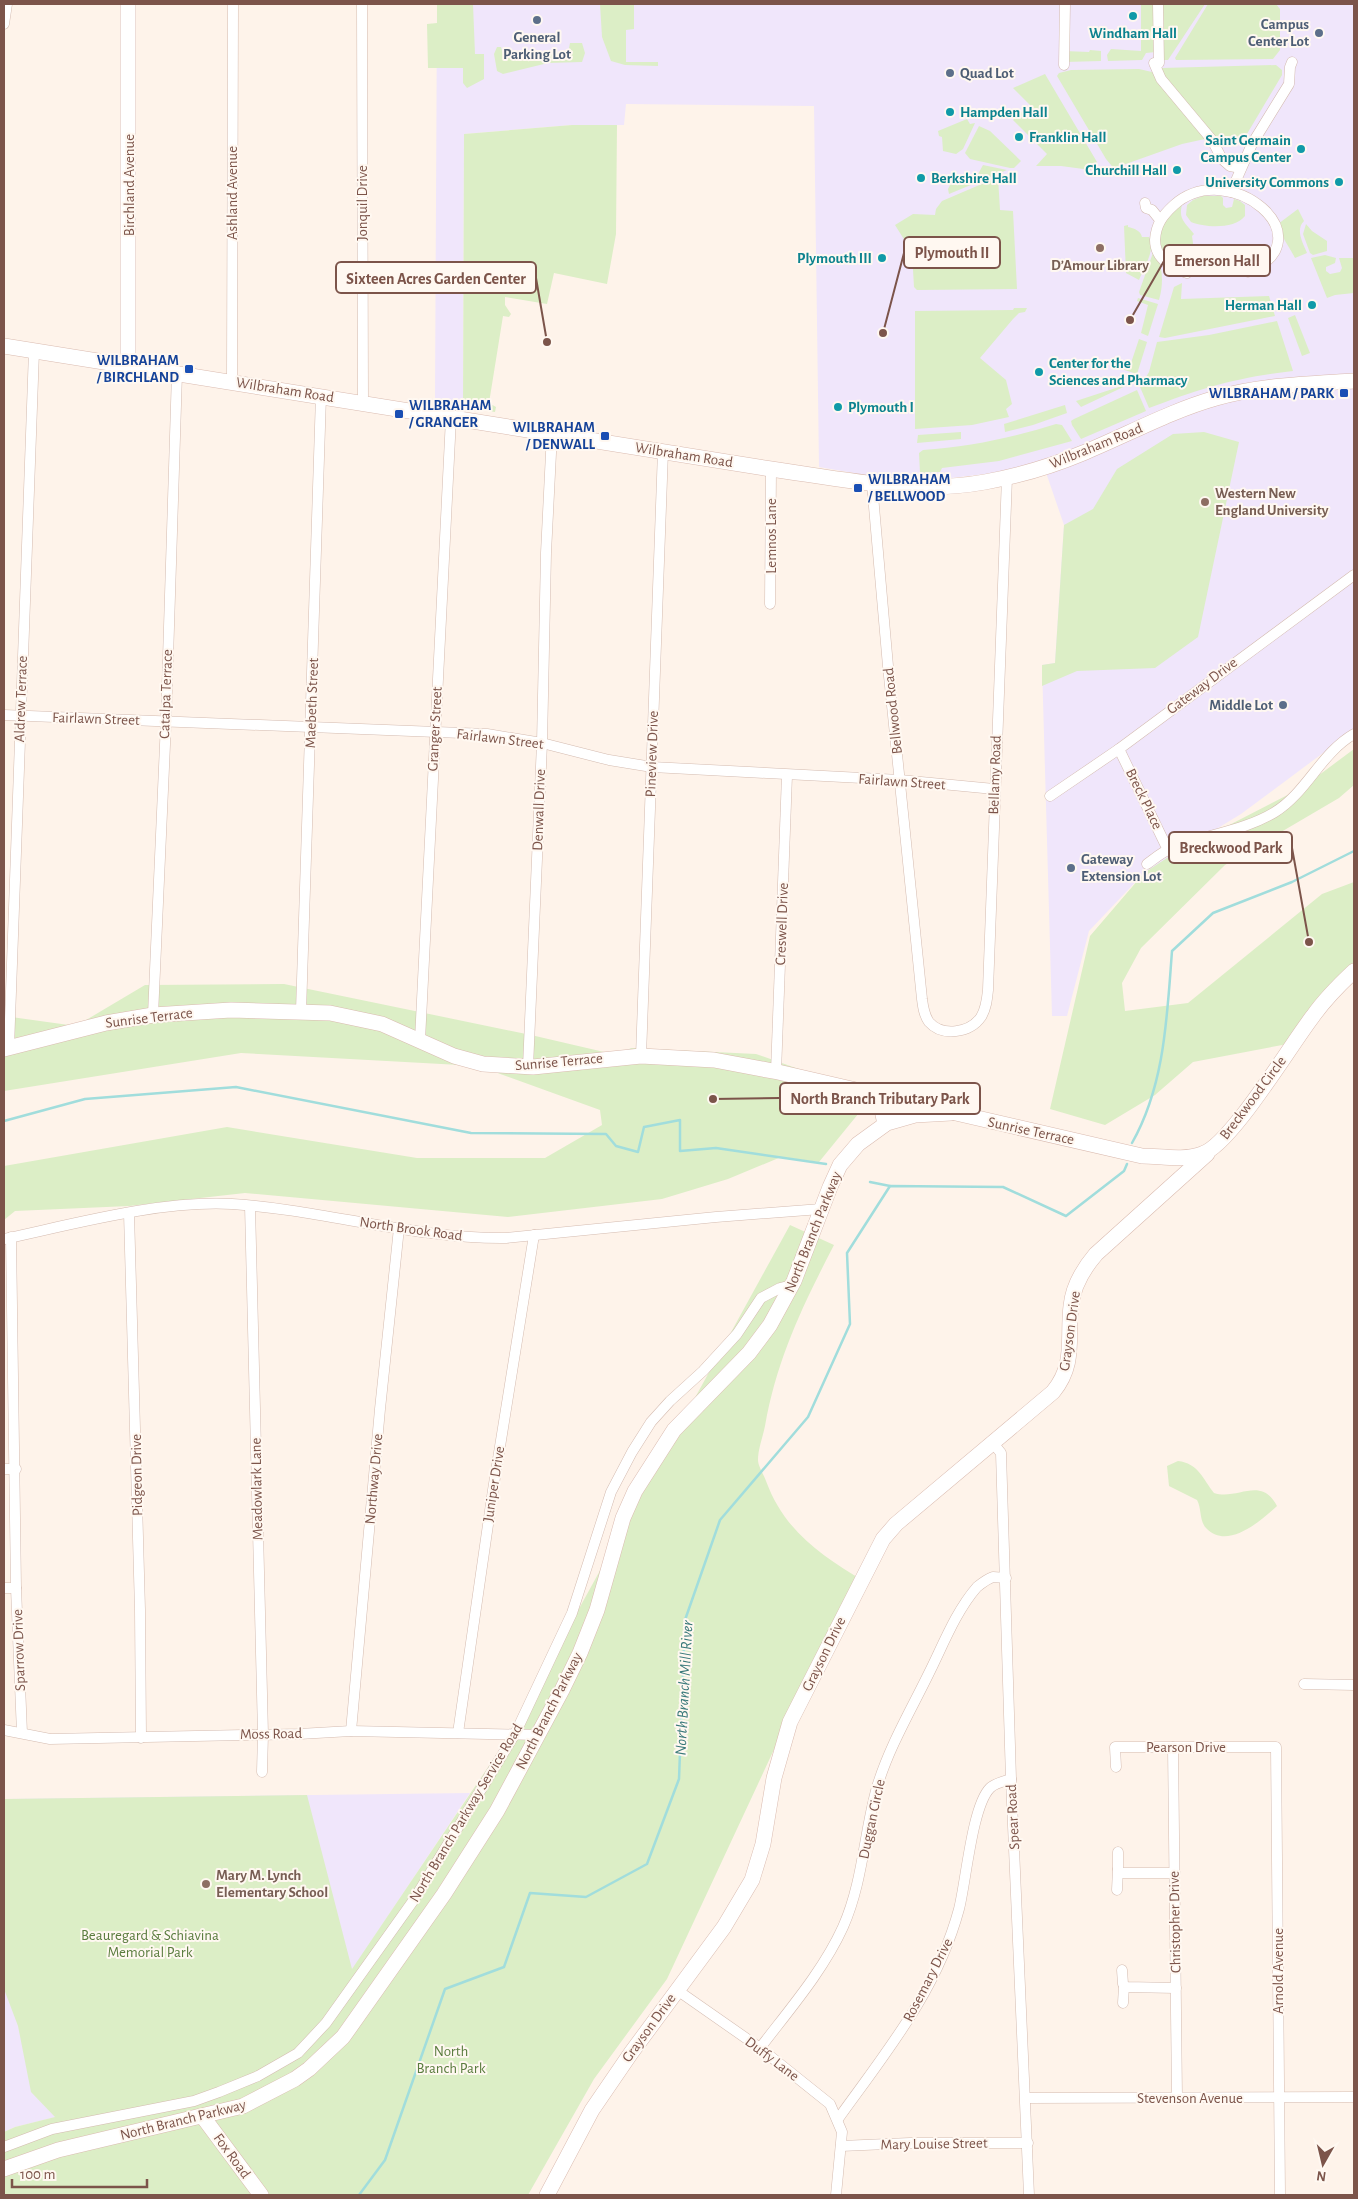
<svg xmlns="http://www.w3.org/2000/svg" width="1358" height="2199" viewBox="0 0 1358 2199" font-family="'Alegreya Sans',sans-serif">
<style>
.education{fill:#f0e6fb}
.green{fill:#dceec6}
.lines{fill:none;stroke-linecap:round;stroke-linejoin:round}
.stream{stroke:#a1dddc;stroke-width:2.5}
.street-casing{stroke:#d4bbb0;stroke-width:11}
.secondary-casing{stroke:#dabbb0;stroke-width:16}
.street{stroke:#fff;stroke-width:10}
.secondary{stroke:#fff;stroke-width:15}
.culture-dot{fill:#0f9aa8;stroke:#fff8f1;stroke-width:2}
.service-dot{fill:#5c6f8a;stroke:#fff8f1;stroke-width:2}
.education-dot{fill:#8d6e63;stroke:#fff8f1;stroke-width:2}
.transit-dot{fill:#1a4fb4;stroke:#fff8f1;stroke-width:2}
.labels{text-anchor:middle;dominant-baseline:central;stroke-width:4;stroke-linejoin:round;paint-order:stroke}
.service-label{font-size:15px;font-weight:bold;fill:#4e5e75;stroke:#fff8f1;text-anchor:end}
.culture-label{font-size:15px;font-weight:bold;fill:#0d838f;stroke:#fff8f1;text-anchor:start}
.street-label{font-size:15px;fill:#7c544a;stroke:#fff8f1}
.education-label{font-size:15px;font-weight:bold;fill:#785e54;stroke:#fff8f1;text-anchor:start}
.transit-label{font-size:15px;font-weight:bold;fill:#164399;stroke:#fff8f1;text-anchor:end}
.park-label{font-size:15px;fill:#5a7c3e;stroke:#fff8f1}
.water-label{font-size:16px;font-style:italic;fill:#39797a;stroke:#fff8f1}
.leader{fill:none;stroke:#7c544a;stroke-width:2}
.callout-dot{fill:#7c544a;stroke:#fff8f1;stroke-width:2}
.callout{fill:#fff8f1;stroke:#7c544a;stroke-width:2}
.callout-label{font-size:16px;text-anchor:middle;font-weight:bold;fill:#7c544a}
</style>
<rect width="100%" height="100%" fill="#fef3ea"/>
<!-- education -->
<g class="education">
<polygon points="437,4 1354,4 1354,730 1241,814 1144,873 1089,931 1067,1016 1052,1016 1042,665 1055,663 1064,525 1042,461 1002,472 951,478 909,479 871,476 819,467 814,106 626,104 624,125 572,125 464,134 463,402 435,398"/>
<polygon points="470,1793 352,1970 200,2082 15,2127 4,2132 4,1799"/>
</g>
<!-- green -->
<g class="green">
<polygon points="437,4 473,4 475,54 484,54 484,79 467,88 463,83 463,68 428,68 427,24 437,23"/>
<polygon points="600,4 634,4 634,29 626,30 626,62 658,62 658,66 625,65 611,61 602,37"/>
<polygon points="1141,4 1154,4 1156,52 1146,53 1142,60 1108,61 1107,55 1111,49 1141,51"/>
<polygon points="1160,4 1205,4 1168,60 1161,60"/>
<polygon points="1208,4 1276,4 1280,9 1280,50 1273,59 1176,60 1175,58"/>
<polygon points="570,43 582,43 585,53 582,62 548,63 503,74 497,71 494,54 497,47 501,47 503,54 568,53"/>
<polygon points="1090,50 1101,51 1101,61 1065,62 1064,51 1089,52"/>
<polygon points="1276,65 1282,70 1282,75 1244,139 1212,136 1164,77 1162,68"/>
<polygon points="1139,69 1152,72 1205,139 1182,144 1123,165 1120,170 1116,171 1106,159 1057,76 1059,73 1071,70"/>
<polygon points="1045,74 1097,162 1091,170 1061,166 1036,166 1047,154 1013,120 1030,105 1013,88"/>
<polygon points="967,119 970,124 975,123 963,149 956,154 943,151 942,137 939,136 938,131"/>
<polygon points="572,125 617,125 616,234 607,284 554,273 547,304 505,297 505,305 511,314 509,317 503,316 489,403 496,407 495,412 463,407 464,134"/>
<polygon points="979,126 990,131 1021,161 1014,168 1010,168 970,159 965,153"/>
<polygon points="983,165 1007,170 949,194 948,189 955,175 976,178"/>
<polygon points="998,177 1000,210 1013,211 1017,289 917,290 914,287 912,252 895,225 913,214 935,215 936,209 942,201"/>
<path d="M 1203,196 L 1221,196 L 1223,198 L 1223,205 L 1226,208 L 1232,207 L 1234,199 L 1240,201 L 1245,205 L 1245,216 C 1235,229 1206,228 1191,222 L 1186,215 L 1187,205 L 1193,200 Z"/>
<path d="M 1182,205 C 1178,220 1186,223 1194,234 L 1192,236 L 1194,250 L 1206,251 L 1206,254 L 1212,254 L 1212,271 L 1187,270 L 1164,257 C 1155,230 1161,222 1182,205 Z"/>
<path d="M 1298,209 L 1304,221 C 1295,230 1303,243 1307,253 L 1295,258 C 1289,246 1281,237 1278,224 Z"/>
<polygon points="1306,224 1312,231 1327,241 1327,251 1313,255 1310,253 1303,234"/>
<path d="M 1128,225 L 1128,227 C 1134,228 1141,231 1142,237 L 1149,237 C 1156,250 1144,267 1139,280 L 1126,273 L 1124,226 Z"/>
<path d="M 1154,250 C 1163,266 1164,282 1159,300 L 1140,295 L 1139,292 Z"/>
<polygon points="1325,255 1336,258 1335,263 1326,267 1326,271 1330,274 1340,272 1342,268 1339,258 1354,258 1354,293 1335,295 1327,298 1311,258"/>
<polygon points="1182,283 1181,299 1269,296 1275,316 1165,338 1159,337 1174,287"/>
<polygon points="1138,298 1158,304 1148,336 1141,333 1148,305 1137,301"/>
<polygon points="1014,308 1027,308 1025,312 1019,313 1013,319 980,358 1006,380 1012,404 1006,409 1009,417 972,425 915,429 915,311 1013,310"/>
<polygon points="1295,315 1310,353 1302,356 1288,318"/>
<path d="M 1277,321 L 1293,371 C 1238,377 1201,388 1149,408 L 1140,387 L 1149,372 L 1157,342 L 1209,335 Z"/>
<polygon points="1139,339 1147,342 1137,374 1115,367 1116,362 1130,366"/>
<polygon points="1134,382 1081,407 1076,401"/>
<polygon points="1137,390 1146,411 1081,439 1072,425 1071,421 1074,419"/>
<polygon points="1065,405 1067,413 1033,425 1005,432 1004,424"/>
<path d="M 1056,424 L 1062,425 L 1072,441 L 999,461 L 942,468 L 940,472 L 920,473 L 919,453 L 923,450 C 969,447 1012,438 1056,424 Z"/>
<polygon points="961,432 961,439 917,443 918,435"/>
<polygon points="1204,432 1239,442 1198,637 1155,668 1077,671 1042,686 1042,665 1055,663 1064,525 1093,509 1117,469 1173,434"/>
<polygon points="1354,749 1354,785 1339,798 1225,865 1141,948 1122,983 1125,1011 1188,1003 1322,894 1354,882 1354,975 1293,1043 1193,1062 1155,1095 1105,1125 1050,1109 1090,936 1144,873 1173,854 1303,787"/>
<polygon points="284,984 531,1035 617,1055 631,1048 756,1054 841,1084 863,1108 819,1162 781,1157 728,1179 662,1199 508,1217 245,1193 129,1206 15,1211 4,1220 4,1166 227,1127 417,1158 545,1158 602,1125 600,1110 478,1066 241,1053 4,1091 4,1016 76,1026 145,985"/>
<path d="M 790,1225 L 834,1245 C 803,1305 777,1358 765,1426 C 763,1436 758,1449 758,1460 C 758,1466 764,1475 766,1481 C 785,1532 821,1555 865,1582 L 841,1606 L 667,1979 L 594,2079 L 528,2195 L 4,2195 L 4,2132 L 15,2127 L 55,2117 L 31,2092 L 18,2026 L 4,1989 L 4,1799 L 307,1795 L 352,1969 L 509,1736 Z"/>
<path d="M 1178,1461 C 1198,1463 1203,1479 1214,1493 C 1237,1501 1261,1475 1277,1506 C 1262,1520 1228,1550 1207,1529 C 1199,1522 1202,1509 1197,1500 L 1169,1486 L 1167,1466 Z"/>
</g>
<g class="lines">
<!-- stream -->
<g class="stream">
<polyline points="4,1121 85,1099 236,1087 471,1133 606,1134 616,1146 638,1152 644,1127 680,1120 680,1151 716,1148 826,1164"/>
<path d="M 1132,1143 C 1165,1085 1167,1016 1172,951 L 1213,913 L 1292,882 L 1354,851"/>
<polyline points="870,1182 890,1186"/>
<polyline points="359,2195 385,2160 445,1989 504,1967 530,1893 586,1897 647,1864 679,1779 685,1620 720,1520 808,1417 850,1324 847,1253 890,1186 1003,1187 1066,1216 1124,1171 1127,1164"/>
</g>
<!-- street casing -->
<g class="street-casing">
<g id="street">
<polyline points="362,4 363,403"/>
<polyline points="1158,4 1159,63"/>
<polyline points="4,24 7,4"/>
<polyline points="1154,63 1161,79 1212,140 1222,159 1230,166 1241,168"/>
<polyline points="1064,65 1065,4"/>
<polyline points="1231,192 1252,144 1289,84 1290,67 1292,62"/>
<polyline points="1145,203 1146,208 1152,210 1160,220"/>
<path d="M 1187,273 C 1172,268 1155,259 1155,240 C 1156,224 1163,215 1174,205 C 1230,156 1328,239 1248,272"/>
<polyline points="232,381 233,4"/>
<path d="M 872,484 L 888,666 L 922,999 C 923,1007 924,1015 929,1022 C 942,1037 970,1033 981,1017 C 986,1009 987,1000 988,990 L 1007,477"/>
<polyline points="770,604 771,469"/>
<polyline points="4,715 487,734 542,743 609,760 652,767 900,780 994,789"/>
<polyline points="1119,749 1168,850"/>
<polyline points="1050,796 1119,749 1354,575"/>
<path d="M 1147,864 C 1154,859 1162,852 1170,849 C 1204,835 1244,831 1275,812 C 1307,792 1321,753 1354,734"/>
<polyline points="301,1011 321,396"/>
<polyline points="153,1015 166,722 177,373"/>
<polyline points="420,1040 451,418"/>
<polyline points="9,1047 34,351"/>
<polyline points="641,1056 663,451"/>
<polyline points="528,1067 542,743 546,553 552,433"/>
<polyline points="776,1072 787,775"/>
<polyline points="250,1206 263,1734 262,1772"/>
<polyline points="129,1213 140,1610 141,1738"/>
<polyline points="11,1237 16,1588 22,1733"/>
<path d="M 4,1239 C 74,1224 161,1200 232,1204 C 324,1210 414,1239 506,1238 L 716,1217 L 821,1209"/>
<polyline points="992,1442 1001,1453 1011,1779 1029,2195"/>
<polyline points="4,1469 16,1469"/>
<polyline points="4,1588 16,1588"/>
<polyline points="1304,1684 1354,1685"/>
<polyline points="4,1730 50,1739 299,1734 351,1731 538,1735"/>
<polyline points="351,1731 380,1409 399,1228"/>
<polyline points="458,1733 493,1490 534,1235"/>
<polyline points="1173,1747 1177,2098"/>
<polyline points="1116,1767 1115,1747 1276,1747 1280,2195"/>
<polyline points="1118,1852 1118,1869 1121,1873 1175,1873"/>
<polyline points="1117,1890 1118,1869"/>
<polyline points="1122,1970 1123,1984 1126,1987 1176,1988"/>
<polyline points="677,1990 760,2048 830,2104 842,2132 836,2195"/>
<polyline points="1123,2003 1124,1986"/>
<path d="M 760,2048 C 789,2010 823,1971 843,1927 C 863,1882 864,1833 877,1787 C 889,1747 911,1710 929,1673 C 943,1645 956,1611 977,1587 C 982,1583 987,1579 993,1577 L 1006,1578"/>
<polyline points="1026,2098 1354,2097"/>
<path d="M 838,2119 C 886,2052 937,1991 959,1909 C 966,1882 972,1806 990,1788 C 995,1783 1005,1781 1011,1779"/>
<polyline points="841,2146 910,2143 1028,2143"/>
<polyline points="4,2147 52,2129 194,2101 219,2092 258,2076 298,2053 326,2023 413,1901 515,1734 572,1613 611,1492 632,1452 651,1422 670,1401 703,1371 737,1334 761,1298 780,1288 792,1285"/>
</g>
</g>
<!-- secondary casing -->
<g class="secondary-casing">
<g id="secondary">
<polyline points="128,4 128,365"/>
<path d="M 4,346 L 771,469 C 842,479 914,495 985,482 C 1018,476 1052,466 1083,453 C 1127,435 1170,411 1216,398 C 1261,385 1308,384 1354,381"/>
<path d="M 4,1049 L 106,1023 L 153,1015 L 231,1010 L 330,1013 L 382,1024 L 454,1056 L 483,1064 L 533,1067 L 641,1056 L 714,1060 L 778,1072 L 1142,1156 C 1161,1156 1183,1161 1202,1154 C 1231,1145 1291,1044 1313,1016 C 1325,999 1339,985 1354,971"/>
<polyline points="879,1096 885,1124"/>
<polyline points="203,2117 261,2195"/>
<polyline points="4,2169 58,2150 243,2106 295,2079 309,2069 343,2037 444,1894 497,1811 562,1690 580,1653 597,1610 623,1518 635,1491 674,1430 749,1353 770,1325 794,1281 830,1187 840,1165 858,1144 887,1123 915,1115 951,1113"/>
<path d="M 547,2195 L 592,2110 L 631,2053 L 724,1927 L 752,1880 L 763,1844 L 774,1778 L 790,1722 L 883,1539 L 896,1524 L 1053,1392 C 1076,1364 1067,1339 1071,1306 C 1073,1286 1084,1268 1096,1254 L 1207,1154"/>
</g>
</g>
<!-- street -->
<use href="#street" class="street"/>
<!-- secondary -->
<use href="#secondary" class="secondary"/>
</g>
<!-- markers -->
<g class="culture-dot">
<circle cx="1133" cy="16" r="5"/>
<circle cx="950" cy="112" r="5"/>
<circle cx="1019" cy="137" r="5"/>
<circle cx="1301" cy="149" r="5"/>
<circle cx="1177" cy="170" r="5"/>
<circle cx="921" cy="178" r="5"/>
<circle cx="1339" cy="182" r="5"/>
<circle cx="882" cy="258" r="5"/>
<circle cx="1312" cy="305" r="5"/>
<circle cx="1039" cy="372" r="5"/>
<circle cx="838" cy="407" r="5"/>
</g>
<g class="service-dot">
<circle cx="537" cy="20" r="5"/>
<circle cx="1319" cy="33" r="5"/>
<circle cx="950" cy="73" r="5"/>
<circle cx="1283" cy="705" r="5"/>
<circle cx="1071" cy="868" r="5"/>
</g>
<g class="education-dot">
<circle cx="1100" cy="248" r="5"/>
<circle cx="1205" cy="502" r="5"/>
<circle cx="206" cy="1884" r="5"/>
</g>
<g class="transit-dot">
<rect x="184" y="364" width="10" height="10" rx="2.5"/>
<rect x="1339" y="388" width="10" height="10" rx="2.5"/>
<rect x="394" y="409" width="10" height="10" rx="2.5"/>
<rect x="600" y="431" width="10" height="10" rx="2.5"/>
<rect x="853" y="483" width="10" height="10" rx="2.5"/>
</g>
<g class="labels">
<!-- service labels -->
<g class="service-label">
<text x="1309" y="24">Campus<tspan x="1309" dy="17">Center Lot</tspan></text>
<text x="537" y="37" text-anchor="middle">General<tspan x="537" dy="17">Parking Lot</tspan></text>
<text x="960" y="73" text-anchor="start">Quad Lot</text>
<text x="1273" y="705">Middle Lot</text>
<text x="1081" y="859" text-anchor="start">Gateway<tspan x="1081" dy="17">Extension Lot</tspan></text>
</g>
<!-- culture labels -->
<g class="culture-label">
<text x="1133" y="33" text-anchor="middle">Windham Hall</text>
<text x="960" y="112">Hampden Hall</text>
<text x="1029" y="137">Franklin Hall</text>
<text x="1291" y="140" text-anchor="end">Saint Germain<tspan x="1291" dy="17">Campus Center</tspan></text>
<text x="1167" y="170" text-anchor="end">Churchill Hall</text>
<text x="931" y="178">Berkshire Hall</text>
<text x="1329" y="182" text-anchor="end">University Commons</text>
<text x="872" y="258" text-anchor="end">Plymouth III</text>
<text x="1302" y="305" text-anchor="end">Herman Hall</text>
<text x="1049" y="363">Center for the<tspan x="1049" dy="17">Sciences and Pharmacy</tspan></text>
<text x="848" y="407">Plymouth I</text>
</g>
<!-- street labels -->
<g class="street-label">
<text transform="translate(129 185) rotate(-90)">Birchland Avenue</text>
<text transform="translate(232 193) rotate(-90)">Ashland Avenue</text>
<text transform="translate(362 203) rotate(-90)">Jonquil Drive</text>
<text transform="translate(285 390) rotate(9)">Wilbraham Road</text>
<text transform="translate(1096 446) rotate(-22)">Wilbraham Road</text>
<text transform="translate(684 455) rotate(9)">Wilbraham Road</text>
<text transform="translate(771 536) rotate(-90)">Lemnos Lane</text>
<text transform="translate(1202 686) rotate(-37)">Gateway Drive</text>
<text transform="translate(166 694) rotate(-88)">Catalpa Terrace</text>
<text transform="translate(21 699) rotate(-88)">Aldrew Terrace</text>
<text transform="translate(312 703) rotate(-88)">Maebeth Street</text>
<text transform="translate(893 711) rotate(-96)">Bellwood Road</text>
<text transform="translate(96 719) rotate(2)">Fairlawn Street</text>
<text transform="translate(435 729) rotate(-87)">Granger Street</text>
<text transform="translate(500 739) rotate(7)">Fairlawn Street</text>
<text transform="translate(652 754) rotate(-88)">Pineview Drive</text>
<text transform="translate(995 775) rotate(-88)">Bellamy Road</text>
<text transform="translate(902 782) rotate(4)">Fairlawn Street</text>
<text transform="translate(1144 799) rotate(64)">Breck Place</text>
<text transform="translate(539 810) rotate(-88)">Denwall Drive</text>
<text transform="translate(782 924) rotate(-88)">Creswell Drive</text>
<text transform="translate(149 1018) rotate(-7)">Sunrise Terrace</text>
<text transform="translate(559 1062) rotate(-5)">Sunrise Terrace</text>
<text transform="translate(1253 1098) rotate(-53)">Breckwood Circle</text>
<text transform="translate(1031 1131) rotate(12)">Sunrise Terrace</text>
<text transform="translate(411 1229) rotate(8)">North Brook Road</text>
<text transform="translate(813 1232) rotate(-68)">North Branch Parkway</text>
<text transform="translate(1070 1331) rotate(-82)">Grayson Drive</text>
<text transform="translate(137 1475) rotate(-91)">Pidgeon Drive</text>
<text transform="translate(374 1479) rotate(-85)">Northway Drive</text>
<text transform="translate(494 1484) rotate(-81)">Juniper Drive</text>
<text transform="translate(257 1489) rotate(-91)">Meadowlark Lane</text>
<text transform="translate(19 1650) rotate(-92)">Sparrow Drive</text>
<text transform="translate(824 1654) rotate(-64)">Grayson Drive</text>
<text transform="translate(549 1711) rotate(-63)">North Branch Parkway</text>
<text transform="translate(271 1734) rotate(-1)">Moss Road</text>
<text x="1186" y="1747">Pearson Drive</text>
<text transform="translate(466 1813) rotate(-59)">North Branch Parkway Service Road</text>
<text transform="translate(1013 1817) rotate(-93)">Spear Road</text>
<text transform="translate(872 1819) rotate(-78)">Duggan Circle</text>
<text transform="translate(1175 1922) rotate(-91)">Christopher Drive</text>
<text transform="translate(1278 1971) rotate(-90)">Arnold Avenue</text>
<text transform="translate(928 1980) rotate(-63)">Rosemary Drive</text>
<text transform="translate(649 2028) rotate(-54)">Grayson Drive</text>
<text transform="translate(772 2059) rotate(37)">Duffy Lane</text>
<text x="1190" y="2098">Stevenson Avenue</text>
<text transform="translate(183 2120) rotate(-14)">North Branch Parkway</text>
<text transform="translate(934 2144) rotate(-1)">Mary Louise Street</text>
<text transform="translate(232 2156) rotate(54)">Fox Road</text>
</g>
<!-- education labels -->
<g class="education-label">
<text x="1100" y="265" text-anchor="middle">D’Amour Library</text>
<text x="1215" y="493">Western New<tspan x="1215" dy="17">England University</tspan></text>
<text x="216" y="1875">Mary M. Lynch<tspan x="216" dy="17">Elementary School</tspan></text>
</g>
<!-- transit labels -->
<g class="transit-label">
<text x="179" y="360">WILBRAHAM<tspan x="179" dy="17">/ BIRCHLAND</tspan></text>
<text x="1334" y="393">WILBRAHAM / PARK</text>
<text x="409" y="405" text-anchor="start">WILBRAHAM<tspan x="409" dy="17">/ GRANGER</tspan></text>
<text x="595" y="427">WILBRAHAM<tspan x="595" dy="17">/ DENWALL</tspan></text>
<text x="868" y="479" text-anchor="start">WILBRAHAM<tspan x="868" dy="17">/ BELLWOOD</tspan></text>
</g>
<!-- park labels -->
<g class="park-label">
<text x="150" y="1935">Beauregard &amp; Schiavina<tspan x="150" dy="17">Memorial Park</tspan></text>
<text x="451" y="2051">North<tspan x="451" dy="17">Branch Park</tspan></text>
</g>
<!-- water labels -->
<g class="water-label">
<text transform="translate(684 1688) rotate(-87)">North Branch Mill River</text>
</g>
</g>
<!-- callouts -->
<path class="leader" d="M883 333L904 253M1130 320L1164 261M547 342L536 278M1309 942L1292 848M713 1099L780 1098"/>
<g class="callout-dot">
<circle cx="883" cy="333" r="5"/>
<circle cx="1130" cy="320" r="5"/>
<circle cx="547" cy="342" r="5"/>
<circle cx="1309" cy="942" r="5"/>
<circle cx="713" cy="1099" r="5"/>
</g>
<g class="callout">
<rect x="904" y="237" width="96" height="31" rx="5"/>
<rect x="1164" y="245" width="106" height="31" rx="5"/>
<rect x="336" y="262" width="200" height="31" rx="5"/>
<rect x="1169" y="832" width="123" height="31" rx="5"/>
<rect x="780" y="1083" width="200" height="31" rx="5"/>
</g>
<g class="callout-label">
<text x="952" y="258">Plymouth II</text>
<text x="1217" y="266">Emerson Hall</text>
<text x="436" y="284">Sixteen Acres Garden Center</text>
<text x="1231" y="853">Breckwood Park</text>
<text x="880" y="1104">North Branch Tributary Park</text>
</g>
<!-- border -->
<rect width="1358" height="2199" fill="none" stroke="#7c544a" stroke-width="10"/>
<!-- north arrow -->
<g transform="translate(1323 2164) rotate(188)" stroke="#fff8f1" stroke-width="4" paint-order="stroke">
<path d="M0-4L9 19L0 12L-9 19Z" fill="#7c544a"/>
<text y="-8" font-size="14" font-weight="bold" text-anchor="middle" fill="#7c544a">N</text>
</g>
<!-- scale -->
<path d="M12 2179v8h135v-8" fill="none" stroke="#7c544a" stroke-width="2.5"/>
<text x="20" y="2179" font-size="15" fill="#7c544a" stroke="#fff8f1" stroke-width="4" paint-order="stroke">100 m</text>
</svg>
